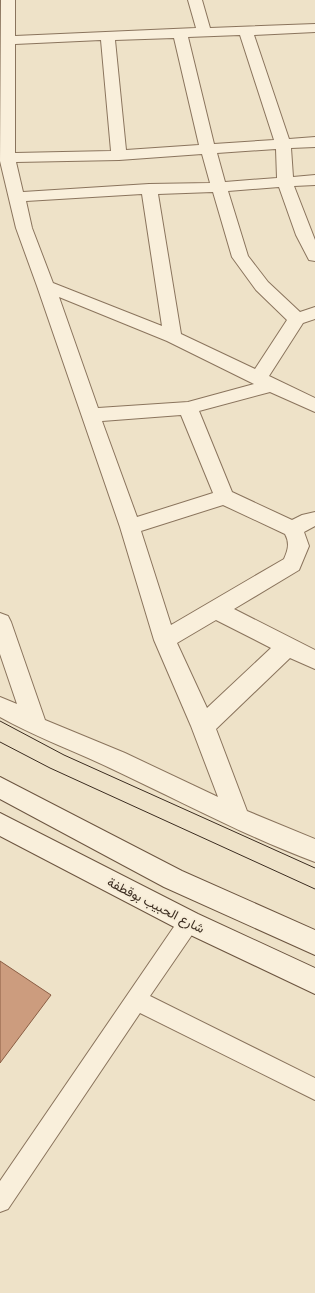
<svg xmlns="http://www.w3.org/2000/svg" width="315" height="1293" viewBox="0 0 315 1293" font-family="'Roboto Serif',Vazirmatn,serif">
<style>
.building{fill:#cc9c7e;stroke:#895d43}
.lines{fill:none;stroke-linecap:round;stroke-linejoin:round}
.lane-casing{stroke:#8a745d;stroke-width:2}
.street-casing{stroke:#8a745d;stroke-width:2}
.secondary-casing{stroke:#6c5540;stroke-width:2}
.lane{fill:#f9efdb;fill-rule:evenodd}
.street{fill:#f9efdb;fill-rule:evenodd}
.secondary{fill:#f9efdb;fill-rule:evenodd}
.tram{stroke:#3b2c20;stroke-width:1}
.labels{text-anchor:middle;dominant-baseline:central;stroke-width:3.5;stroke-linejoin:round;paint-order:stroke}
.street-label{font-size:13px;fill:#3b2c20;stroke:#f6ecd7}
</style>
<rect width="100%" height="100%" fill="#eee2c8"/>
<!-- building -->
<polygon class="building" points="0,961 51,995 0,1063"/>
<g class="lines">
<!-- lane casing -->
<g class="lane-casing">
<polygon id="lane" points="189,913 196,915 199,922 196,929 150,996 315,1078 315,1100 140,1013 8,1209 0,1212 0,1181 182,915"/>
</g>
<!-- street casing -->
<g class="street-casing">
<path id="street" d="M 1,0 L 15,0 L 15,36 L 196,28 L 188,0 L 202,0 L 210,28 L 315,24 L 315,32 L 254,35 L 289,139 L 315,137 L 315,147 L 291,148 L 293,177 L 315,175 L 315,185 L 294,186 L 315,240 L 315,261 L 309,260 L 296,235 L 279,187 L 228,191 L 248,256 L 268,282 L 300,312 L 315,307 L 315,319 L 303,323 L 269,376 L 315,398 L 315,412 L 270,392 L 199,411 L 232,492 L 292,520 L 302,515 L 315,512 L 315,526 L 304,532 L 309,546 L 299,570 L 234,609 L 315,650 L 315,669 L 290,658 L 216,729 L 247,811 L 315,839 L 315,862 C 245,836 178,800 110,768 C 74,751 36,737 0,717 L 0,697 L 17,704 L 0,654 L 0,613 L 8,616 L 11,622 L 45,720 L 125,753 L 218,797 L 191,726 L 154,640 L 120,527 L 37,286 L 16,228 L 0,161 ZM 240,35 L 274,140 L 214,144 L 188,37 ZM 174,38 L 199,145 L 126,150 L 115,40 ZM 101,40 L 111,151 L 15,153 L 15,44 ZM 276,149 L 277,178 L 225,182 L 217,153 ZM 202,154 L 210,183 L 149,184 L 23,192 L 16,162 L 119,160 ZM 213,192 L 232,257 L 256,290 L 287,320 L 255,369 L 181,334 L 158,194 ZM 142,194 L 162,326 L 53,283 L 32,228 L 26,201 ZM 59,297 L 167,341 L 254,384 L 188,402 L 98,408 ZM 181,415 L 213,493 L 137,517 L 102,421 ZM 223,505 L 285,534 C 290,543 288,550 284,559 L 171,625 L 141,531 ZM 216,620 L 271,648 L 207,708 L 177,643 Z"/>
</g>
<!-- secondary casing -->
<g class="secondary-casing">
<g id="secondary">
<polygon points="0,777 182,871 315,930 315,955 164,887 0,799"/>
<polygon points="0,813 198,914 315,968 315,994 180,930 0,836"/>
</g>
</g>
<!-- lane -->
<use href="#lane" class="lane"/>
<!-- street -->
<use href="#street" class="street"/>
<!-- secondary -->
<use href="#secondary" class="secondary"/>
<!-- tram -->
<g class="tram">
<polyline points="0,721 64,755 315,868"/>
<polyline points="0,742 50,768 315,889"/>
</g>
</g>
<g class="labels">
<!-- street labels -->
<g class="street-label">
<text transform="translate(156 905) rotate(27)">شارع الحبيب بوقطفة</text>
</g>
</g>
</svg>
